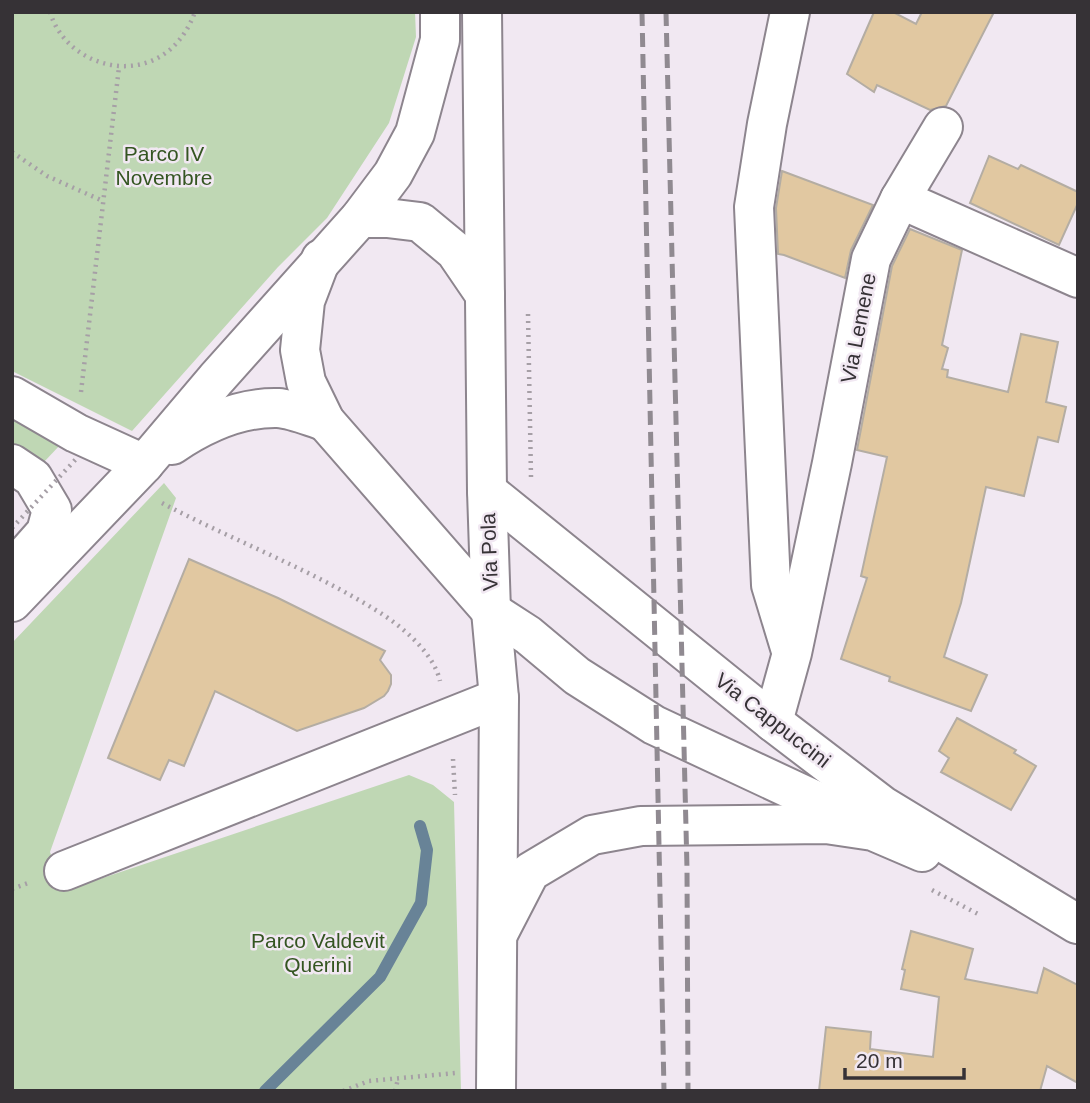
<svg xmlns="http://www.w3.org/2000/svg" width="1090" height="1103" viewBox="0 0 1090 1103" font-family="Helvetica,sans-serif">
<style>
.green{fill:#bfd7b4}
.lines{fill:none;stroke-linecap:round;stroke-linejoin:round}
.stream{stroke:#688397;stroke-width:12}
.building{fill:#e1c8a1;stroke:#b4ada3;stroke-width:2}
.minor-casing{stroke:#8d858e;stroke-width:42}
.major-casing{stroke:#8d858e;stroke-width:42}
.path{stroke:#a69fa6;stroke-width:4.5;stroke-dasharray:2 5;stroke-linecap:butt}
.minor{stroke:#fff;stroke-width:38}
.major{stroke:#fff;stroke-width:38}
.rail{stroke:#908a91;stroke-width:5;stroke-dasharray:14 7;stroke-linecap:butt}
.path-bridge{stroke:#a69fa6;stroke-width:4.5;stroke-dasharray:2 5;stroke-linecap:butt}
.labels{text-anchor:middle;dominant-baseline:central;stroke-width:5;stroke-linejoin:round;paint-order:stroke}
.park-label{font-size:21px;fill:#345521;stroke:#f1e8f2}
.street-label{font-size:21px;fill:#363236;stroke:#f1e8f2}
</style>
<rect width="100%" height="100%" fill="#f1e8f2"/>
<!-- green -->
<g class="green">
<polygon points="12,12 415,12 416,37 389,123 327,218 278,267 132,431 12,371"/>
<polygon points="12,419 61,444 43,463 12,445"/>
<polygon points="164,483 176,498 50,852 64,891 409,775 433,785 454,802 461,1091 12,1091 12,643"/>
</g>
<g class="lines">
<!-- stream -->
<polyline class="stream" points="265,1091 380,977 421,903 427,850 420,826"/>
</g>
<!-- building -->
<g class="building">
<polygon points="874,12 893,12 916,24 922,12 994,12 946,106 930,110 877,85 874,92 847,74"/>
<polygon points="989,156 1018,169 1021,165 1078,192 1078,203 1059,245 970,203"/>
<polygon points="782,171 873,205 851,250 845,278 784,255 778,254 776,208"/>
<polygon points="910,229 962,250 942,345 948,348 942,369 948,370 947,377 1008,392 1021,334 1058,342 1046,402 1066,407 1058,442 1038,437 1024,496 986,487 961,603 944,657 987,675 971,711 889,681 890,677 841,659 867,578 861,576 887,457 857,450 892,266"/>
<polygon points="189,559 278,598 385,651 380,660 391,675 391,684 388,691 384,696 364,708 297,731 215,691 184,766 169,760 160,780 108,758"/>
<polygon points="957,718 1016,750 1014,753 1036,766 1011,810 941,772 949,758 939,751"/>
<polygon points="911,931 973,949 965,979 1037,993 1044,968 1078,985 1078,1083 1047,1066 1040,1091 819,1091 826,1027 871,1032 870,1049 933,1057 939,997 901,989 905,970 902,969"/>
</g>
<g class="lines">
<!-- minor casing -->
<g class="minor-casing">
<g id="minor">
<polyline points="790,12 767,124 754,207 771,585 791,651"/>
<polyline points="900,199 943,127"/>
<polyline points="360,218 387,218 420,222 455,251 485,295"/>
<polyline points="321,259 305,301 300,350 306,382 325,421 491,611 528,635 577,676 654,725 823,804 871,830"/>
<polyline points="12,396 76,433 144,464"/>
<path d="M 172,445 C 203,424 239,407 278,408 C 293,409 311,417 325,421"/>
<polyline points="12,464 33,478 52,510 46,532 16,566"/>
<polyline points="12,602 144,464 216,379 360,218 393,174 415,133 440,40 440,12"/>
<polyline points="773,722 792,653 832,463 871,259 900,199 1078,278"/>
<polyline points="64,871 499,698"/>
</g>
</g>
<!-- major casing -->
<g class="major-casing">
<g id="major">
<polyline points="482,12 487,491 491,611 499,698 496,1091"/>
<polyline points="487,491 773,722 883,806 1077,924"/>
<polyline points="499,932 530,872 592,835 641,826 826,824 873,831 922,852"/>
</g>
</g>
<!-- path -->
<g class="path">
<path d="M 50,12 C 64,60 126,83 167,52 C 180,42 189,28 195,12"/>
<polyline points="12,152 47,176 103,201"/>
<polyline points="528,314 531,477"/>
<polyline points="81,392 119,67"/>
<path d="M 162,503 C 234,541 313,570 382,614 C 405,629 434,654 440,681"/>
<polyline points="453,759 455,795"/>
<polyline points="12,889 28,883"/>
<polyline points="932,890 980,915"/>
<polyline points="343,1091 369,1081 456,1073"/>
<polyline points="395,1091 398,1079"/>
</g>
<!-- minor -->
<use href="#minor" class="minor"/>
<!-- major -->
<use href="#major" class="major"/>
<!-- rail -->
<g class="rail">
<polyline points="642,12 664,1091"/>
<polyline points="666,12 687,869 688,1091"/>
</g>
<!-- path-bridge -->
<polyline class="path-bridge" points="12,528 77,458"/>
</g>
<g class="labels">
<!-- park labels -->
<g class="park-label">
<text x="164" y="153">Parco IV<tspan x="164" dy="24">Novembre</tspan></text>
<text x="318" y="940">Parco Valdevit<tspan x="318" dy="24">Querini</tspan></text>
</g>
<!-- street labels -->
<g class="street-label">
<text transform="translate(858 328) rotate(-79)">Via Lemene</text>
<text transform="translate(489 552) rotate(-92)">Via Pola</text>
<text transform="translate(773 720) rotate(38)">Via Cappuccini</text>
</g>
</g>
<!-- border -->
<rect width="1090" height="1103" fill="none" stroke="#363236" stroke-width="28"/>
<!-- scale -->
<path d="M845 1068v10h119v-10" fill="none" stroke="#363236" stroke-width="3.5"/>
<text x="856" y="1068" font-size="21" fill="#363236" stroke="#f1e8f2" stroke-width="5" paint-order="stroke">20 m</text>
</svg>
